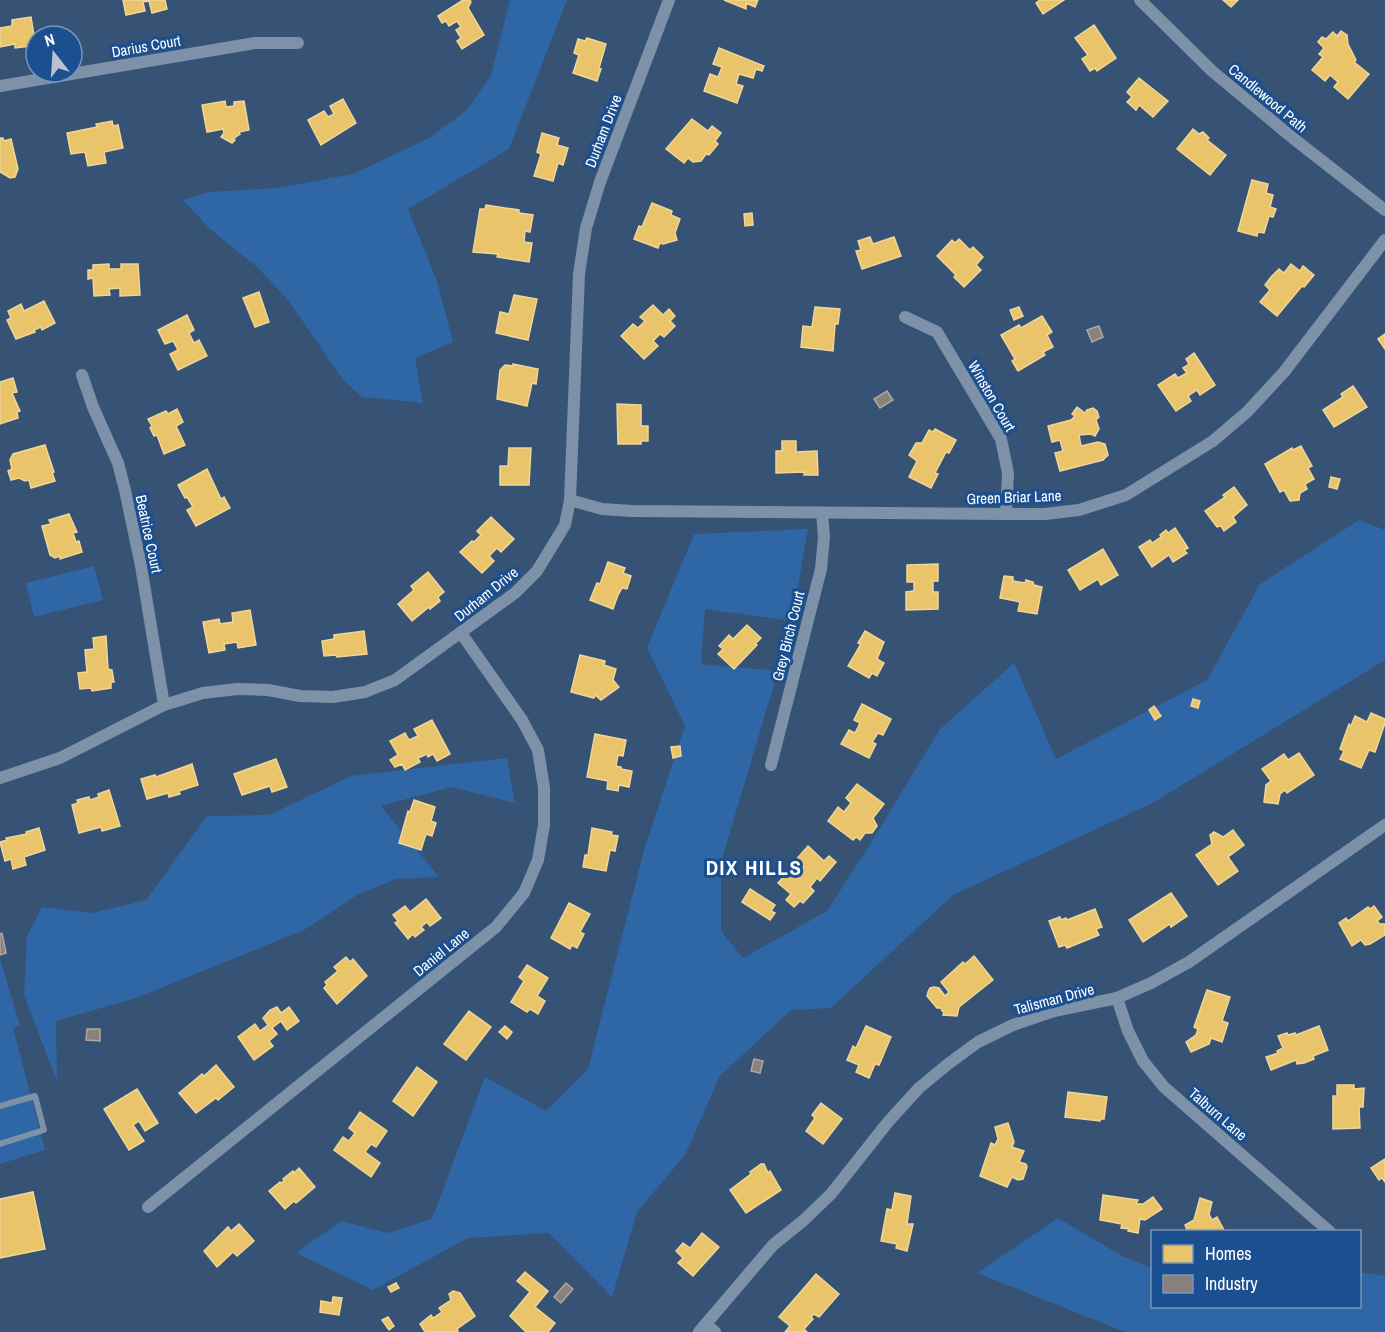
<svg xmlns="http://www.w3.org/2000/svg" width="1385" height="1332" viewBox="0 0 1385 1332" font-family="'Archivo Narrow',sans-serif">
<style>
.green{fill:#2f66a5}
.homes{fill:#e9c46a;stroke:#f0d697;stroke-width:1.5}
.industry{fill:#8a817c;stroke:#ada7a3;stroke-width:1.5}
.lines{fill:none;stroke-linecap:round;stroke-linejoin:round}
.service{stroke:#7d92a8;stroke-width:6}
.minor{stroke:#7d92a8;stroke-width:12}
.labels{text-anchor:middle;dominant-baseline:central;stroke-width:6;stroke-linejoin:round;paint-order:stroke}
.street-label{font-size:15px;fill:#fff;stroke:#1b4f8f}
.district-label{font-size:21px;font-weight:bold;letter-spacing:1.5px;fill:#fff;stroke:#1b4f8f}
</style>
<rect width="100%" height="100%" fill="#365274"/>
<!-- green -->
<g class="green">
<polygon points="510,0 567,0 509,149 408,209 437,281 453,342 415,358 423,403 362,397 344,381 288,300 258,268 209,228 183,200 209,192 277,188 353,174 429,138 467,110 491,75"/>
<polygon points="1359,520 1385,530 1385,660 1153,803 953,895 831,1008 791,1010 720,1076 685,1155 637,1212 612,1297 549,1233 468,1238 373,1290 296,1253 341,1221 387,1233 432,1219 485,1077 546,1111 588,1069 644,850 685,726 647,648 694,534 808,529 792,621 705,609 701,664 778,671 721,862 721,931 743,958 827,911 867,849 940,729 1014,663 1056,759 1207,680 1260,584"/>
<polygon points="94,566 103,600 34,617 26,583"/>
<polygon points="507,758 515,803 451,787 381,806 439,877 396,879 359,894 304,930 139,997 56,1021 57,1081 24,995 27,936 42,907 92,913 146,900 207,816 269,815 351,776"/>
<polygon points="0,959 20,1026 13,1028 45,1150 0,1164"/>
<polygon points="1058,1218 1122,1256 1152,1268 1152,1306 1360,1306 1360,1272 1385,1276 1385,1332 1125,1332 977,1273"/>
</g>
<!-- homes -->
<g class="homes">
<polygon points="123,0 165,0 167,9 152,13 149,1 143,2 145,11 126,15"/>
<polygon points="463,0 470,0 471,2 468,8 484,35 462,49 457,41 461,38 456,30 461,27 457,21 449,26 446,21 442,23 438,16"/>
<polygon points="724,0 758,0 755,7 746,3 746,9"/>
<polygon points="1040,0 1064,0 1043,14 1036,3"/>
<polygon points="1223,0 1238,0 1231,7"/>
<polygon points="31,17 35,42 30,43 31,46 15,48 15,44 0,47 0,28 12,26 12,20"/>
<polygon points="1094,25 1116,58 1097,71 1095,68 1090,71 1082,59 1088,55 1075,38"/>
<polygon points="1341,31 1347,35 1348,44 1356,60 1354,62 1369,74 1348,99 1334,87 1338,82 1330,75 1325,81 1312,70 1323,57 1319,54 1324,48 1318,42 1322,37 1326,39 1333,32 1337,36"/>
<polygon points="587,38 606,44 599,68 601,69 597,81 573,73 579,55 574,53 578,39 585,41"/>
<polygon points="719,48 764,66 762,71 756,69 753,78 739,74 736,84 743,86 737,103 704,91 710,74 718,77 722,67 713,64"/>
<polygon points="1139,78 1168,101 1153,117 1139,105 1136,110 1127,102 1132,97 1127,92"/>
<polygon points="343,99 356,123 321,145 308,120 324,111 328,117 334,114 330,106"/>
<polygon points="225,101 226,107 234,106 234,102 244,101 249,130 239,132 240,134 233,139 235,140 232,143 221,137 224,133 223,129 207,132 202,105"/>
<polygon points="692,119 708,131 712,126 721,133 715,141 718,144 709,155 706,154 701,161 693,162 688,158 684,163 666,149"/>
<polygon points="112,121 113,126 118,125 123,148 104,152 106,163 88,166 85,152 71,154 67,133 97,127 96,124"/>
<polygon points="1193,129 1199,134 1203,132 1209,138 1207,140 1226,155 1210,175 1177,149"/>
<polygon points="542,133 559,138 557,145 568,148 563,165 558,163 553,181 534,176 541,154 537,152"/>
<polygon points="0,138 3,138 4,141 11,139 18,169 15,177 10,178 0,172"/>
<polygon points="1252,180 1268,184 1266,193 1273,195 1270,207 1276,209 1273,217 1269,216 1264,233 1258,232 1257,236 1238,231"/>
<polygon points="652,203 672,211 671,215 680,219 675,233 677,240 663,244 660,243 658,248 634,239 639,226 642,227"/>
<polygon points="486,205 519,210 519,213 533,215 530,232 525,231 524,242 532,243 529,262 497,257 498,254 473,252 480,209 485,209"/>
<polygon points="752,213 753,225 745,226 744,214"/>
<polygon points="870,237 873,244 894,237 901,256 862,269 856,251 861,250 858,241"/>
<polygon points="959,239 970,250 973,247 983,257 976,265 981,270 964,287 954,277 956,275 937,256 952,240 955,243"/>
<polygon points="109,264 109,269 121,269 121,264 138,264 140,295 120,296 120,288 109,289 110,295 94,296 93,278 88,279 88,270 93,270 93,265"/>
<polygon points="1291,264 1300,271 1303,266 1314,275 1304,287 1302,286 1277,316 1260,302 1270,290 1265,285 1271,277 1279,269 1284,273"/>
<polygon points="259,292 269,322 255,327 243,298"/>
<polygon points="514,295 537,299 528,340 496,333 500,312 509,314"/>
<polygon points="44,301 55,323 42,330 41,327 34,330 35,332 16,339 7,320 11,318 8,311 21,304 24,311"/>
<polygon points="653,305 663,315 669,309 675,316 670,321 675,326 664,337 660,334 653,341 658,346 644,359 621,336 633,324 638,328 645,321 640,317"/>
<polygon points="815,307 840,309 838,324 835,324 833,351 801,347 803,326 812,327"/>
<polygon points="1019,307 1023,316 1014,320 1010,310"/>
<polygon points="187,315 194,330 189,333 194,343 199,340 207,356 178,370 170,354 178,350 173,341 165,344 158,330"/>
<polygon points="1042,316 1052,332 1047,335 1053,347 1043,352 1045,355 1018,371 1012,361 1015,359 1001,335 1019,325 1021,328"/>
<polygon points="1385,334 1385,349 1378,339"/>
<polygon points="1194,353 1215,385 1200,395 1197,390 1188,396 1191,401 1176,411 1158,385 1175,374 1178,378 1187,373 1183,368 1189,364 1186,359"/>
<polygon points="513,364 538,369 536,384 532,383 527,406 497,399 500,370 505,365 513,366"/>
<polygon points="13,378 17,392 12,393 20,411 17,412 18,418 0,424 0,382"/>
<polygon points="1353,386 1367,407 1334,427 1323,410 1343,397 1341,394"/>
<polygon points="617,404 641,405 641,426 648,426 648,441 641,441 641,444 618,444"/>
<polygon points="1077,407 1085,413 1087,410 1093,408 1097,411 1099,417 1096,420 1099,429 1095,436 1091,434 1079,435 1081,446 1098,442 1105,444 1108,455 1103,460 1060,471 1055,453 1063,451 1060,440 1052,442 1048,426 1071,420 1075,416 1072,414"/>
<polygon points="177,409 183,422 176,426 185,445 164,454 157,435 154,436 150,428 152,426 148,419 166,411 168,414"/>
<polygon points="935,429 956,440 949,453 946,452 935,473 938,474 931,488 909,477 917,461 909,455 916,443 922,443 929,430 933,432"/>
<polygon points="782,441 796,441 796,452 817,451 818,475 804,475 804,472 776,473 776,451 782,451"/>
<polygon points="45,445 54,472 52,472 55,481 31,488 29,480 25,481 19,478 11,480 8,471 12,469 10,460 13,454"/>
<polygon points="1301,446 1312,466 1308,468 1314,479 1305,484 1307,489 1300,493 1299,500 1290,501 1284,490 1280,492 1265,464 1292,448 1293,450"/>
<polygon points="509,448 531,448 529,485 500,485 500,466 508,466"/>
<polygon points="207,469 221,499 224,497 230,508 196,526 187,510 193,507 187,497 185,498 178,485"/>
<polygon points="1331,477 1340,479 1337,489 1329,487"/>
<polygon points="1234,487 1247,505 1233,517 1236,522 1224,531 1221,526 1217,527 1205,511 1225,497 1223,495"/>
<polygon points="69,514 77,532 73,533 76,542 79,541 82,552 60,559 60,556 55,558 50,555 42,526 51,524 49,520"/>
<polygon points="491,517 514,539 501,552 497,548 489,556 494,561 482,573 460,552 472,541 474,542 481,535 477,531"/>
<polygon points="1175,528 1188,548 1184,550 1187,553 1173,562 1169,555 1152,567 1139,547 1150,540 1152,543 1161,537 1160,535 1166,530 1168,533"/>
<polygon points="1103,549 1118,575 1101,585 1098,579 1080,590 1068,570"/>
<polygon points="608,562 625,568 623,573 631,576 627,589 622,588 618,595 613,609 590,600 597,583 600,584"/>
<polygon points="938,564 938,581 933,581 933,592 938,592 938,609 906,610 906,592 914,591 914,582 907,582 907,565"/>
<polygon points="428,572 444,592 438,597 440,601 430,609 429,607 412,621 398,604 414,590 411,586"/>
<polygon points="1004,576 1013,577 1013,581 1025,583 1026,580 1033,582 1034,585 1042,587 1037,614 1018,611 1020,602 1000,598"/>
<polygon points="250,610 256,645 238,648 237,642 224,644 225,650 209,653 203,622 219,619 220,624 233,622 232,613"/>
<polygon points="747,625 761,638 755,644 757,645 734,669 718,654 723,649 719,646 729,635 733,639"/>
<polygon points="364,631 367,654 337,657 336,655 324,656 322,641 334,639 334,635"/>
<polygon points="865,631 884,642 877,659 884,663 877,676 872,673 869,678 848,666 861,644 858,643"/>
<polygon points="106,636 108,669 112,670 114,682 111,682 111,688 92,691 91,688 80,689 78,673 87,672 85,650 94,649 93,638"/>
<polygon points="580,655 605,661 604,665 616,669 613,680 619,687 601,700 595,695 594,698 571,692"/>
<polygon points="1193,699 1200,701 1198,708 1191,706"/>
<polygon points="862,704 891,719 883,735 878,733 872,742 876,744 869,758 841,744 849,730 855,733 860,723 854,720"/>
<polygon points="1154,706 1161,716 1155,720 1149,710"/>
<polygon points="1371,713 1385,719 1385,723 1375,752 1369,750 1361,768 1340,759 1344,751 1340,749 1349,724 1351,726 1355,716 1367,722"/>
<polygon points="432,720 450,754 437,761 433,754 428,757 427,754 418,758 420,762 405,770 402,764 395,767 390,760 398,755 390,741 405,733 409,740 418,736 414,729"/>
<polygon points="595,734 626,740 623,756 618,755 616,766 621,767 621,769 632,771 629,787 619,785 618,791 607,789 608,781 587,777"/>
<polygon points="680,746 681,756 673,758 671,747"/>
<polygon points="1299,753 1314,775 1287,793 1285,790 1280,794 1278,804 1264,802 1266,785 1271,781 1262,769 1284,754 1288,760"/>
<polygon points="276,759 287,787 272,792 270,786 242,795 234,774"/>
<polygon points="192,764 198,785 179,791 180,794 169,797 168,793 147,799 141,779 155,775 156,777"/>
<polygon points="857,784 884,804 873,818 877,826 872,833 865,833 860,840 856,837 853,840 828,821 838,807 844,812 851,803 846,798"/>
<polygon points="109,790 120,826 102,831 101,827 79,833 72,805 78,803 77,800 89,797 90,800 99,797 98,794"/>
<polygon points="414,800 435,807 431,821 436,823 432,836 426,834 421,850 399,843 408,811 410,812"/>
<polygon points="39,828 45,850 24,857 26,865 13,869 11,859 5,861 0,842 7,840 6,838 27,834 26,832"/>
<polygon points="592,828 612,832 611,835 618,836 615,851 610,850 606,871 583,867 585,855 588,855"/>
<polygon points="1233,830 1244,845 1228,857 1238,871 1218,885 1196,855 1212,844 1210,835 1214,832 1223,837"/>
<polygon points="808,846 824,861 829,856 836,862 820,881 817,878 810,887 814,891 803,903 800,901 794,907 786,900 791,894 778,883 789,871 793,875 801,866 795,861"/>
<polygon points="750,889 775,905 771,911 775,913 770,920 742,902"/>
<polygon points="1171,893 1187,916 1171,927 1170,924 1143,942 1129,920"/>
<polygon points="426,899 441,918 430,926 427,922 421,927 424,930 415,937 413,934 408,939 395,923 398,921 393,915 405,906 410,912"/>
<polygon points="569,903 590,914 580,932 584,934 577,948 572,945 570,949 551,938"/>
<polygon points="1374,906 1382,917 1377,921 1380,924 1385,924 1385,935 1370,944 1365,945 1361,940 1352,946 1339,923 1346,918 1348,921 1368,907 1370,909"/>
<polygon points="1095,909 1102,927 1096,929 1099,935 1067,948 1065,945 1059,947 1049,921 1060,917 1061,920 1066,918 1067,920"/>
<polygon points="974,956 993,980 959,1007 957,1016 943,1015 944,1011 942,1011 941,1008 937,1008 927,996 928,992 930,988 934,987 939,988 945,996 949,992 941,982 963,962 965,964"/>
<polygon points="346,957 350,962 353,959 367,976 337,1004 324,988 327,985 325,982 338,971 334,967"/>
<polygon points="527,965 548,978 537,996 545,1001 538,1014 530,1009 527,1012 511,1002 524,981 519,977"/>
<polygon points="1207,990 1230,997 1222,1021 1228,1023 1222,1042 1211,1038 1209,1044 1191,1052 1186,1042 1196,1035 1198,1029 1194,1027"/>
<polygon points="277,1007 281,1013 289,1007 299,1021 287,1030 281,1021 272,1028 277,1034 269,1041 273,1046 254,1060 238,1037 255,1024 260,1031 268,1025 263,1018 270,1010"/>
<polygon points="469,1011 491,1027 466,1060 444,1044"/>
<polygon points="505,1026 512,1032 507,1039 499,1032"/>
<polygon points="866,1026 891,1037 879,1065 875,1064 869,1078 856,1072 859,1065 847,1060 853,1046 856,1048"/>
<polygon points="1319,1026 1328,1050 1313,1056 1314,1059 1304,1063 1297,1064 1296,1060 1271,1070 1266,1057 1278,1053 1277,1051 1283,1048 1278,1036 1287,1033 1288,1035 1295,1033 1296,1035"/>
<polygon points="216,1065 234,1087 218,1100 216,1098 196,1113 179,1093 202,1074 204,1076"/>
<polygon points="417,1067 437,1082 413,1116 393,1101"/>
<polygon points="1337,1085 1354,1085 1354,1089 1364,1088 1363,1107 1359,1107 1360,1128 1333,1129 1333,1096 1337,1096"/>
<polygon points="137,1089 158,1123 145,1131 139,1121 133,1125 144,1141 129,1150 104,1109"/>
<polygon points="1068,1092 1107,1097 1104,1119 1100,1119 1100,1121 1065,1117"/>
<polygon points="821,1103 842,1119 823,1144 806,1131 815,1118 812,1115"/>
<polygon points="360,1112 387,1131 376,1147 371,1144 365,1152 380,1163 371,1177 334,1150 343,1137 349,1141 355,1133 349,1128"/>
<polygon points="1008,1123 1014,1142 1012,1147 1024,1151 1019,1162 1026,1164 1027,1167 1023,1179 1018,1180 1012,1177 1007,1187 980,1176 991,1143 995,1145 998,1139 995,1127"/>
<polygon points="1385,1159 1385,1182 1382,1178 1379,1180 1371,1168"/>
<polygon points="761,1164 764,1164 768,1173 770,1171 781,1190 746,1213 730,1190 751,1174 750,1172"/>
<polygon points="299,1168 315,1187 296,1203 294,1201 285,1209 269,1191 280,1182 281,1183 284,1181 283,1179 293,1171 294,1173"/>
<polygon points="33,1192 45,1249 0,1258 0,1199"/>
<polygon points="895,1193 911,1196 907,1224 913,1224 907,1251 896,1248 897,1244 881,1241 887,1209 892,1210"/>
<polygon points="1103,1195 1138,1200 1136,1204 1143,1204 1153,1197 1162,1209 1145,1220 1140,1219 1138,1233 1128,1231 1129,1229 1121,1228 1122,1224 1100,1220"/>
<polygon points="1200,1198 1212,1202 1209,1214 1212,1220 1217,1217 1225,1232 1188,1232 1185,1225 1194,1220"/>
<polygon points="239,1224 254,1241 237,1256 233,1252 217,1267 204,1251 228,1227 231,1231"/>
<polygon points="702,1233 719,1247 693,1276 678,1263 683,1258 676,1251 683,1243 690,1248"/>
<polygon points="525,1272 548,1291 535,1307 555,1323 548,1332 526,1332 510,1316 530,1292 517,1281"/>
<polygon points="816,1274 839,1294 819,1317 814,1314 811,1317 813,1319 804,1329 807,1332 785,1332 790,1326 779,1317"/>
<polygon points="396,1283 399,1288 391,1292 388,1287"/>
<polygon points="453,1291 460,1293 475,1316 457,1329 458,1331 456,1332 425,1332 420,1324 431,1315 433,1318 442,1312 439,1308 451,1300 449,1294"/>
<polygon points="333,1297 342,1298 339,1315 320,1312 321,1301 332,1303"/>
<polygon points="388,1317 394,1326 389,1330 382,1320"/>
</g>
<!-- industry -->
<g class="industry">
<polygon points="1099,326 1103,337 1092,342 1087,330"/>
<polygon points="887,391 893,400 880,408 874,399"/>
<polygon points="2,933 6,953 0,955 0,934"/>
<polygon points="87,1029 100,1029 100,1041 86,1040"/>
<polygon points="754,1059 763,1061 760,1073 751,1071"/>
<polygon points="566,1283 573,1289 561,1303 554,1297"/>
</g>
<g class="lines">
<!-- service -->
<polyline class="service" points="0,1106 35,1096 44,1130 0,1144"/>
<!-- minor -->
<g class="minor">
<polyline points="1140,0 1212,71 1294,139 1385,210"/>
<polyline points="0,86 255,43 298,43"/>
<polyline points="905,317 937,332 1001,439 1008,473 1006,514"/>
<polyline points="82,375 93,407 118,463 125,490 141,566 164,705"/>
<polyline points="570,500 602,509 632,511 1006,514 1045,514 1079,510 1126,495 1213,441 1247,412 1284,372 1385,240"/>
<polyline points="771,765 821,569 824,537 822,513"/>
<polyline points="0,778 60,758 164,705 203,693 237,689 268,690 300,696 333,697 365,692 395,680 515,593 537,571 565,525 570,500 579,274 586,228 600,182 669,0"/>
<polyline points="1117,998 1128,1031 1143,1061 1164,1087 1330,1232"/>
<polyline points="148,1207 496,927 524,893 538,860 544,825 544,788 538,750 522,720 461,633"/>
<polyline points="706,1324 715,1332"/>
<polyline points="699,1332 773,1245 804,1220 831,1194 888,1122 919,1088 948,1064 978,1042 1013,1025 1054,1011 1117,998 1151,983 1189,962 1385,825"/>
</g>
</g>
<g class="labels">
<!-- street labels -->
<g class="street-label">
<text transform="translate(146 46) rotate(-10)">Darius Court</text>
<text transform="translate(1268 98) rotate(40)">Candlewood Path</text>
<text transform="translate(603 131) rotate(-69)">Durham Drive</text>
<text transform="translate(992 396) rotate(60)">Winston Court</text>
<text transform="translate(1014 497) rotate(-2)">Green Briar Lane</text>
<text transform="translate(149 534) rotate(78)">Beatrice Court</text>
<text transform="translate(486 594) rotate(-39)">Durham Drive</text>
<text transform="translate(788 636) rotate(-76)">Grey Birch Court</text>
<text transform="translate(441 952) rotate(-39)">Daniel Lane</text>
<text transform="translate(1054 999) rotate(-15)">Talisman Drive</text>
<text transform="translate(1218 1114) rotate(41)">Talburn Lane</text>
</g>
<!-- district labels -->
<g class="district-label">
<text x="754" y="867">DIX HILLS</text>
</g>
</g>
<!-- legend -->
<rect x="1151" y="1230" width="210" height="78" fill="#1b4f8f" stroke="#7695bc" stroke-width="1.5"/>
<rect x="1163" y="1245" width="30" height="18" fill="#e9c46a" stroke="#7695bc" stroke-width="1.5"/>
<text x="1205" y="1260" font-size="18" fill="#ffffff">Homes</text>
<rect x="1163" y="1275" width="30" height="18" fill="#8a817c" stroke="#7695bc" stroke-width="1.5"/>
<text x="1205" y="1290" font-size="18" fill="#ffffff">Industry</text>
<!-- north arrow -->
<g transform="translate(54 54) rotate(343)"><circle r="28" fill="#1b4f8f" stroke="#7695bc" stroke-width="1.5"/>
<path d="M0-4.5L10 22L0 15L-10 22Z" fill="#b9c2ce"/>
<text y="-9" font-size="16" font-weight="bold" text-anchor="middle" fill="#ffffff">N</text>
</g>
</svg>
